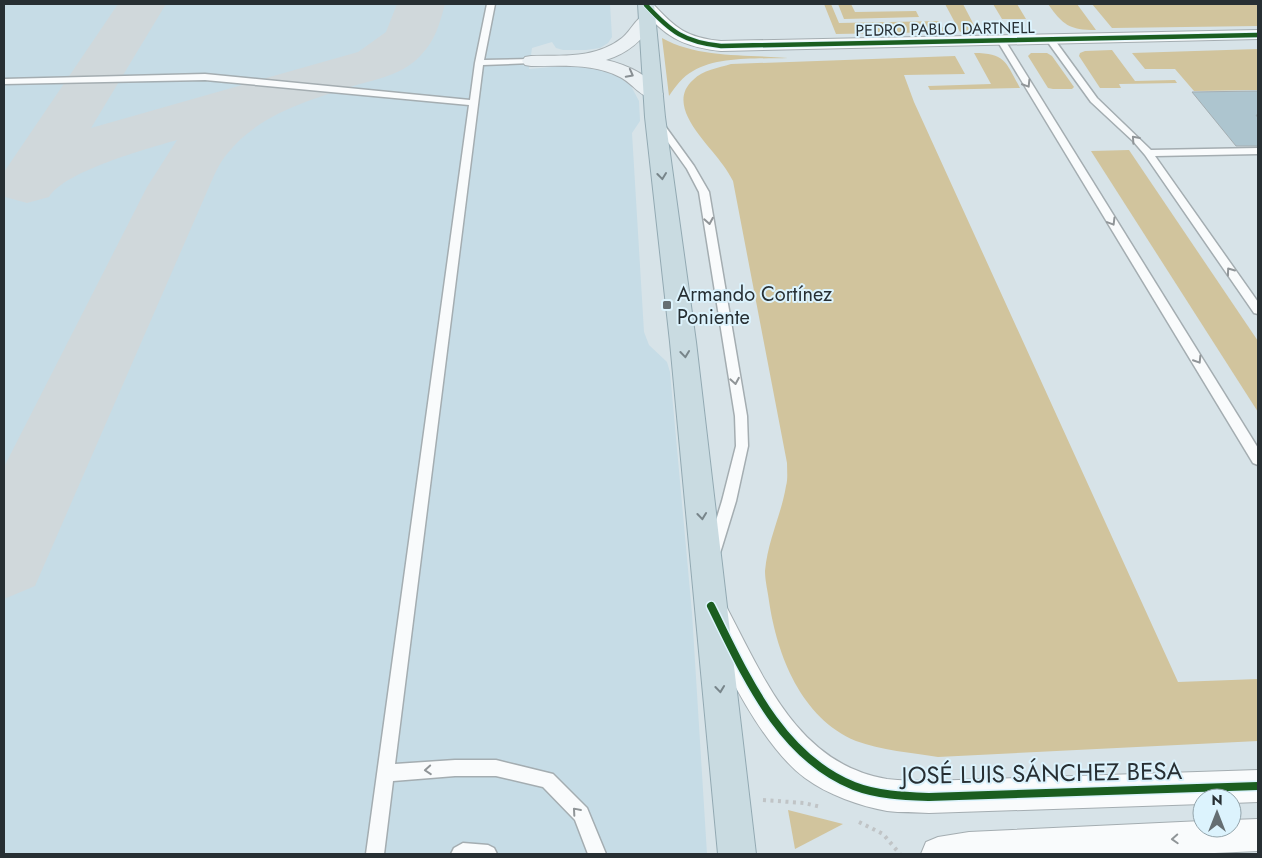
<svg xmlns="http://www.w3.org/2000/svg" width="1262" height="858" viewBox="0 0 1262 858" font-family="Jost,sans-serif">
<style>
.built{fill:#c6dce6}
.green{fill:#d1c49d}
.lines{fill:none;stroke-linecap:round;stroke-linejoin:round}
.taxiway{fill:#d0d8db;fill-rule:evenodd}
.building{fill:#adc5cf;stroke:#a4aeb2}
.lane-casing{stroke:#a4adb1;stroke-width:3}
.street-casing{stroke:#a4adb1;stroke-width:2}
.secondary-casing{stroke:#a4adb1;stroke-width:2}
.highway-casing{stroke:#92a9b2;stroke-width:2}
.path{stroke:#c0c4c6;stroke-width:4;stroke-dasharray:3 4.5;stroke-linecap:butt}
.lane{fill:#f9fbfc;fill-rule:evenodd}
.street{fill:#f9fbfc;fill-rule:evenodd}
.secondary{fill:#ebf1f4;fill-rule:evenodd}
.highway{fill:#c9dbe1;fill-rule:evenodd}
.cycleway-far1-casing{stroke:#dcf3fd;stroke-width:6}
.cycleway-casing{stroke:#dcf3fd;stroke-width:11}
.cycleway-far1{stroke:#1b5e20;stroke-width:4.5}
.cycleway{stroke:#1b5e20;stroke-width:8}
.oneway{stroke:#899094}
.oneway2{stroke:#909598}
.oneway3{stroke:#78858a}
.poi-dot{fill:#656e72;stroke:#dcf3fd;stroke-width:2}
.labels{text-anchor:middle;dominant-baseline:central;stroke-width:4;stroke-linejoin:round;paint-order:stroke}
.far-street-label{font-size:16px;fill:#272f33;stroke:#dcf3fd}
.poi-label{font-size:20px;fill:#272f33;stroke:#dcf3fd;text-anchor:start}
.near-street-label{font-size:24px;fill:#272f33;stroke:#dcf3fd}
</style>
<rect width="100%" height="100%" fill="#d7e3e8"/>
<!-- built -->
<polygon class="built" points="4,4 610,4 612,37 608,43 600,48 586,50 563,50 556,48 552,42 532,48 529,69 575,65 611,71 631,86 639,101 640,121 632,133 644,332 649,345 667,362 670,372 692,613 707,854 4,854"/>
<!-- green -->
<g class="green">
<polygon points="824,4 831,4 839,23 939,21 945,32 836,34"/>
<polygon points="838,4 851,4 855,12 916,11 919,17 844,19"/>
<polygon points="945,4 963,4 975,27 968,31 960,32"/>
<polygon points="993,4 1017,4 1026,19 1002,19"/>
<path d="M 1048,4 L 1077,4 L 1096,30 C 1069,30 1063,25 1048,4 Z"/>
<polygon points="1092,4 1258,4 1258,26 1112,28"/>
<path d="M 662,38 C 700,59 746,54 788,58 C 760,59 718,56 693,71 C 683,76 675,87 669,96 Z"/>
<polygon points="1258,49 1258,90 1194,91 1175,69 1145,69 1132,53"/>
<polygon points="1112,50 1135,81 1175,80 1177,83 1119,84 1121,88 1100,88 1079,56 1080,53 1085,51"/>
<path d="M 974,53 C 1006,53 1006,63 1020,88 L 930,90 L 928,86 L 991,84 Z"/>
<polygon points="1031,53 1047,53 1052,56 1074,87 1072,89 1053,89 1048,88 1028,56"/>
<path d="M 955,56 L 965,74 L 904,75 L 914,102 L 1178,682 L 1258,679 L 1258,741 L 938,757 C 913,753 880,750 856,741 C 801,718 777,655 769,601 C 768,592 765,581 765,571 C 768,539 781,516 786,486 C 788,479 787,471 787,463 L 733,181 C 730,176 727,170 723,165 C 709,144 664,106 693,80 C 703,70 718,68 731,64 Z"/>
<polygon points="1129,150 1258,341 1258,412 1091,151"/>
<polygon points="788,810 843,824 795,849"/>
</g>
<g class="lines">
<!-- taxiway -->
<path class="taxiway" d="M 118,4 L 166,4 L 91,128 L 358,52 L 386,32 L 397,4 L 445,4 C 440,23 435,41 421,55 C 405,73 382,78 360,84 C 313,99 259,113 227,154 C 219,163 214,176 209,187 L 35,586 L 4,599 L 4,467 L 147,187 L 177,140 C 146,149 65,171 49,197 L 27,203 L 5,197 L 4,194 L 4,172 Z"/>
</g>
<!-- building -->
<polygon class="building" points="1258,91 1258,115 1256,115 1258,118 1258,146 1236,146 1192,92"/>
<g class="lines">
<!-- lane casing -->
<g class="lane-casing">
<g id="lane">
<polygon points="487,4 495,4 484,60 531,59 535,61 531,63 483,65 395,764 455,760 496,760 553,774 587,808 606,854 588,854 575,820 543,787 496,776 455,776 393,781 384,854 366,854 469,105 205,80 4,84 4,79 205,74 470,100 475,63"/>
<polygon points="1048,39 1054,39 1097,98 1151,150 1258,148 1258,154 1155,156 1258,302 1258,314 1254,313 1145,155 1133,141 1091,102 1047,41"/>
<polygon points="999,40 1006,42 1258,448 1258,465 1253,463 998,42"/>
<polygon points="657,118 660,119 694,166 709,192 747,416 748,446 736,501 721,550 719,555 714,557 709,555 707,550 722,501 736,446 735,416 699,192 687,169 653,121"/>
<polygon points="463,843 488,845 494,848 497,854 451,854 454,848"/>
</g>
</g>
<!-- street casing -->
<g class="street-casing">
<g id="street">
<path d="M 640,4 L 653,4 C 675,28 687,38 721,41 L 1258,30 L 1258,39 L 721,51 C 692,48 671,41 651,19 C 646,14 640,9 640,4 Z"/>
<path d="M 717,604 L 727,608 C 765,680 798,764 887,779 C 901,781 915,780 929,781 L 1258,770 L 1258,802 L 1232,803 L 1232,798 L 1202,798 L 1202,804 L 929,813 C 915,812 901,813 887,811 C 860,806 828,795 805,778 C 763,747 723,667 703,618 L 707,608 Z"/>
<polygon points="1258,819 1258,851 1193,854 921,854 926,842 938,837 969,832 1202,821 1202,828 1232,828 1232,820"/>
</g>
</g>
<!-- secondary casing -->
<g class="secondary-casing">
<path id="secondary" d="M 647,14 L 653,15 L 656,19 C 644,39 629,53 606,60 C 628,65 649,75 663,94 L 660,98 C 643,102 634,84 620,77 C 594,63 560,66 531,66 L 525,65 L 522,61 L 525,57 L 531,56 C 563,55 595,59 622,38 C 631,31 636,17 647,14 Z"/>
</g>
<!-- highway casing -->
<g class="highway-casing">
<polygon id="highway" points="638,4 654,4 665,117 696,342 756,854 718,854 670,342 645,117"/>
</g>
<!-- path -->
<g class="path">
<polyline points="763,800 804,803 821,807"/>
<polyline points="859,822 883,834 900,854"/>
</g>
<!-- lane -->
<use href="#lane" class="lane"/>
<!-- street -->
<use href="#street" class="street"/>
<!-- secondary -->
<use href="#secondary" class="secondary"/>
<!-- highway -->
<use href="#highway" class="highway"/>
<!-- cycleway-far1 casing -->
<g class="cycleway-far1-casing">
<path id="cycleway-far1" d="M 646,5 C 671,32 684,42 721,46 L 1258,35"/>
</g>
<!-- cycleway casing -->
<g class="cycleway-casing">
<path id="cycleway" d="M 711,606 C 745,674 779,756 854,786 C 877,795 904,796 929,797 L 1258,786"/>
</g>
<!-- cycleway-far1 -->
<use href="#cycleway-far1" class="cycleway-far1"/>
<!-- cycleway -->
<use href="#cycleway" class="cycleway"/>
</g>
<!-- one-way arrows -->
<defs><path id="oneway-chevron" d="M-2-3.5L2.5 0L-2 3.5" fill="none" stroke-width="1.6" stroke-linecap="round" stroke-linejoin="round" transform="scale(1.25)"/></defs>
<use class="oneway" href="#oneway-chevron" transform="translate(630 74) rotate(28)"/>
<g class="oneway2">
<use href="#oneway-chevron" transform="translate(1027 84) rotate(58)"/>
<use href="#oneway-chevron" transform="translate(1135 139) rotate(-132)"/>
<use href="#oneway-chevron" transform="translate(709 221) rotate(80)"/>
<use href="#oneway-chevron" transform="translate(1112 222) rotate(59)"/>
<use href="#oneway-chevron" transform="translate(1230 271) rotate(-126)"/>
<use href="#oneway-chevron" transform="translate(1198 360) rotate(58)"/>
<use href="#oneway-chevron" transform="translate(735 381) rotate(80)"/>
<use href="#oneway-chevron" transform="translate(428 770) rotate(176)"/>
<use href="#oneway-chevron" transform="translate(576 811) rotate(-131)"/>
<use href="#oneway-chevron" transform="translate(1175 839) rotate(177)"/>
</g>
<g class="oneway3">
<use href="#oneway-chevron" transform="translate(662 176) rotate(83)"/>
<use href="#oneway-chevron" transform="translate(685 354) rotate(84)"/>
<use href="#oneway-chevron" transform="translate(702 516) rotate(84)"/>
<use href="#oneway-chevron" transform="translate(720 689) rotate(84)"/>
</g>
<!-- markers -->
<rect class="poi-dot" x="662" y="300" width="10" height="10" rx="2.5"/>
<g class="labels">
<!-- far-street labels -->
<g class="far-street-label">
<text transform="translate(945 29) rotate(-1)">PEDRO PABLO DARTNELL</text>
</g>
<!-- poi labels -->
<g class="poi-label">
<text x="677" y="294">Armando Cortínez<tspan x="677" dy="23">Poniente</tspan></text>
</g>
<!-- near-street labels -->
<g class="near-street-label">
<text transform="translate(1042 773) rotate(-1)">JOSÉ LUIS SÁNCHEZ BESA</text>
</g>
</g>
<!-- border -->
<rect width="1262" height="858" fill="none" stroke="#272f33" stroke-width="10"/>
<!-- north arrow -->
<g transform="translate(1217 813)"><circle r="24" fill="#dcf3fd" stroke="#94a5ac"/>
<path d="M0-4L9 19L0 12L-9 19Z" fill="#656e72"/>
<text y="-8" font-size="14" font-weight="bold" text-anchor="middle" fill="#272f33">N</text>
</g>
</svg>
